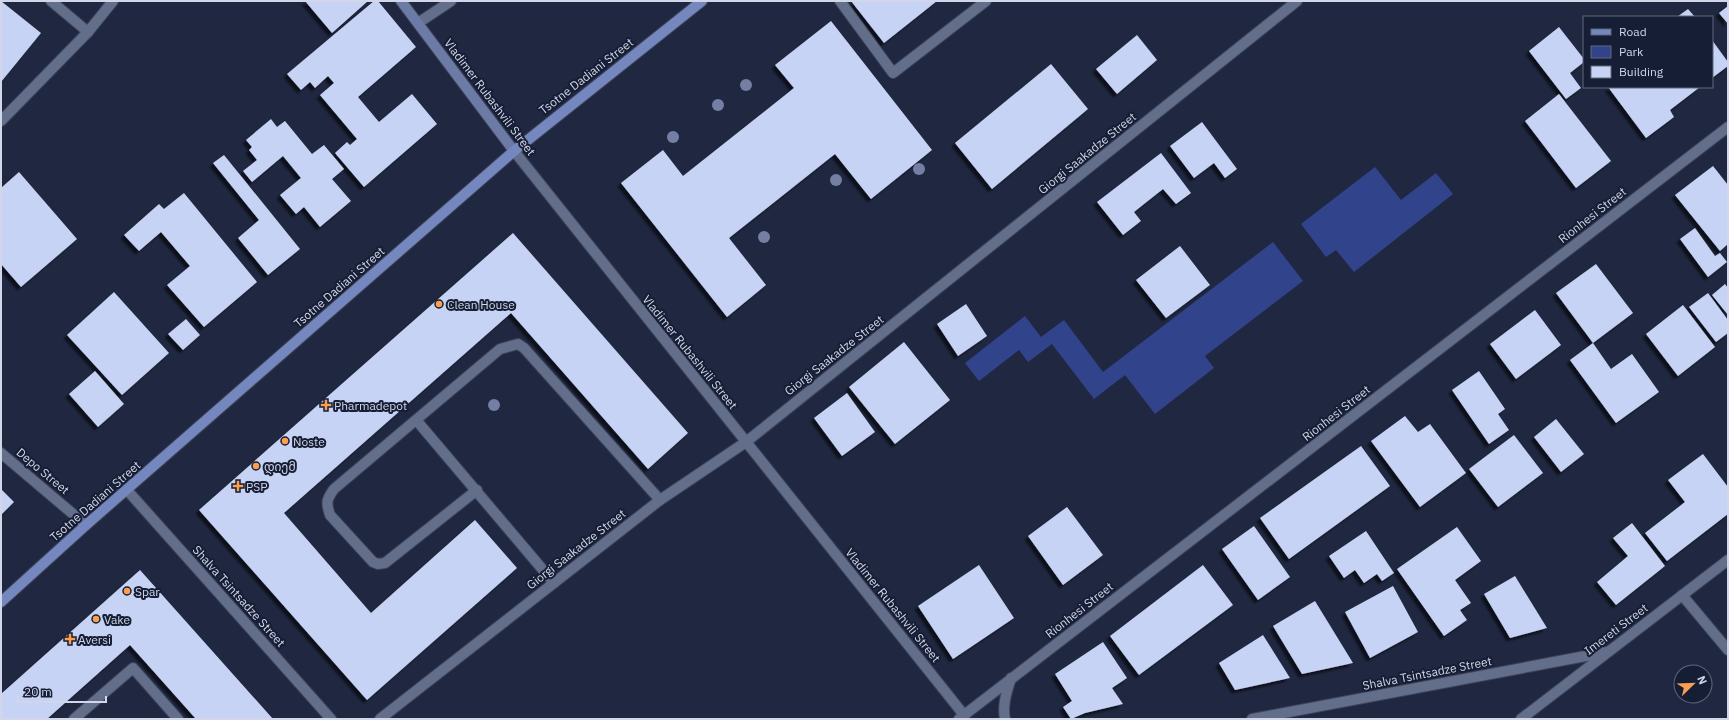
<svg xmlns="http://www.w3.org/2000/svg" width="1729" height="720" viewBox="0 0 1729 720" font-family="'IBM Plex Sans','Noto Sans Georgian',sans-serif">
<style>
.green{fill:#30438b}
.building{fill:#c7d3f4;filter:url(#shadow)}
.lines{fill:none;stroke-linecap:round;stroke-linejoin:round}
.lane-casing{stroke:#3d4459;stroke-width:12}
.street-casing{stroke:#3d4459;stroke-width:12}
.secondary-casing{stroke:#3d4459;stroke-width:12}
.primary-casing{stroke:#3d4459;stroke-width:12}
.lane{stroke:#636e8b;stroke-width:10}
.street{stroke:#636e8b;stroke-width:10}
.secondary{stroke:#6c7ba5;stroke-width:10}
.primary{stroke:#7487bf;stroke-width:10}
.tree{fill:#747fa3}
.poi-dot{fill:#fa9f4f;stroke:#161e36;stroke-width:1.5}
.labels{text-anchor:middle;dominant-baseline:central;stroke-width:4;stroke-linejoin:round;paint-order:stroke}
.street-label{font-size:12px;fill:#d1d7e8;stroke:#161e36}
.poi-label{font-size:12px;fill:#d1d7e8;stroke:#161e36;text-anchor:start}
</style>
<defs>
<filter id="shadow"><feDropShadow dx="-3.5" dy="3.5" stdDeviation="1" flood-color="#0009"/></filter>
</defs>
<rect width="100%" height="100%" fill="#202841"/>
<!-- green -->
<g class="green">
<polygon points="1375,167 1401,200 1436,173 1453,194 1354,272 1336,250 1326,257 1301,224"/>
<polygon points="1273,242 1303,281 1205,356 1214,368 1155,414 1125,375 1094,399 1052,344 1028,362 1019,350 979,381 965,363 1025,316 1041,337 1064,320 1103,372"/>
</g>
<!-- building -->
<g class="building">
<polygon points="1,1 41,33 1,82"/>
<polygon points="305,1 368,1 332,33"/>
<polygon points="374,1 378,1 416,47 358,97 379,122 412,94 437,124 364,187 335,153 347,142 350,145 357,139 320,95 334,83 328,76 315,88 310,82 301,90 287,74"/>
<polygon points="851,1 937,1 884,43"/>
<polygon points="1728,6 1728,24 1719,13"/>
<polygon points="1688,9 1695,17 1677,17"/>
<polygon points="831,21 932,150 871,199 835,154 729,238 766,285 727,317 621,183 663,150 683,176 794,88 775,65"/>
<polygon points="1559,27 1584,59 1584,62 1570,73 1581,88 1566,99 1529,51"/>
<polygon points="1137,35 1157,60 1117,94 1096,69"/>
<polygon points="1712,40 1728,62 1728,66 1712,78"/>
<polygon points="1051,64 1088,109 992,189 955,143"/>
<polygon points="1608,87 1700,87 1670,110 1674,117 1646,138"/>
<polygon points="1559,94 1611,161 1576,188 1525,121"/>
<polygon points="271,119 277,127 285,121 312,154 324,145 344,169 332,179 351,201 320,227 304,207 296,214 280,195 301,178 283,156 252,182 243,171 257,160 249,150 252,147 246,140"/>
<polygon points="1202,122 1237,169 1225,178 1214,163 1194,178 1170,146"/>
<polygon points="1161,153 1191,193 1176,204 1163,189 1134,212 1141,221 1123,235 1097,202"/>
<polygon points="224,155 300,249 268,275 238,238 259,220 213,163"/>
<polygon points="1713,166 1728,185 1728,244 1720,251 1675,195"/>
<polygon points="19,172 77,239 21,287 1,264 1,188"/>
<polygon points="184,193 257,282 204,327 167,285 190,266 161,232 139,251 124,235 159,204 164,209"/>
<polygon points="1695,228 1715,256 1720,253 1727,262 1708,277 1680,239"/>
<polygon points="513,233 688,433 648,469 511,313 284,513 371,613 475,520 517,568 367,700 199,510"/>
<polygon points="1180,246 1210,285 1166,318 1136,280"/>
<polygon points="1596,264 1633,313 1593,343 1556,293"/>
<polygon points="1725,284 1728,288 1728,315 1712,295"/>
<polygon points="114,292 169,353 122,395 67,335"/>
<polygon points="1708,293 1728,320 1728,333 1716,342 1689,307"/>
<polygon points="966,304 987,336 958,356 937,324"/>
<polygon points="1683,305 1715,347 1678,376 1646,334"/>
<polygon points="1535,310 1561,345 1516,379 1490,344"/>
<polygon points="186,319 200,335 183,350 168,334"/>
<polygon points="904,342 950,400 895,444 849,387"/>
<polygon points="1593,343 1611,369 1632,354 1659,392 1616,423 1570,360"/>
<polygon points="95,371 124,404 98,427 69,394"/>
<polygon points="1479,371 1505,409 1498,414 1509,430 1489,444 1452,390"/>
<polygon points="847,393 875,432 842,456 814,418"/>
<polygon points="1405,416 1418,432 1430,424 1466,473 1420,507 1371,441"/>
<polygon points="1556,419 1584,454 1561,472 1534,437"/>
<polygon points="1514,435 1543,473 1498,507 1469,469"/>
<polygon points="1361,446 1390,486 1289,559 1260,518"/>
<polygon points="1703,454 1728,487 1728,514 1667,561 1645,533 1685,502 1668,480"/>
<polygon points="1,489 14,502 1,515"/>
<polygon points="1067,507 1103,555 1063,585 1028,536"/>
<polygon points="1632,523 1665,566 1616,605 1597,582 1628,556 1613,538"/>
<polygon points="1254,526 1290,577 1258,600 1222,549"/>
<polygon points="1457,527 1481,561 1455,580 1471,603 1460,610 1467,620 1444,636 1397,569"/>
<polygon points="1366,531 1394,573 1382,581 1377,574 1364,583 1355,570 1344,578 1329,556"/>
<polygon points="979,565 1014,618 953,659 918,606"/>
<polygon points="1203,565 1233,605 1139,675 1110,636"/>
<polygon points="140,570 273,719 196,719 130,645 47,719 1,719 1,694"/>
<polygon points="1515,576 1547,628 1510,638 1484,594"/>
<polygon points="1393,586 1418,632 1370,658 1345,612"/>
<polygon points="1315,601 1353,663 1302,674 1273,626"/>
<polygon points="1263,635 1290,678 1235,690 1219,663"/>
<polygon points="1103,642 1127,678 1112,688 1123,704 1085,713 1071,719 1063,707 1072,701 1055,674"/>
</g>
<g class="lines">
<!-- lane casing -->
<g class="lane-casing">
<g id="lane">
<polyline points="840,1 893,73 986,1"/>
<polyline points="418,23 451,1"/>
<polyline points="417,421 554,583"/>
<path d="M 477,490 L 385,563 L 378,564 L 373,562 L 330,515 C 326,503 326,500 334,489 L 500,349 L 518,344 L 524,348 L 660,500"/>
<polyline points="74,719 133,668 178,719"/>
<path d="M 1005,719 C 1002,705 1007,691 1011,678"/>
</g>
</g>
<!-- street casing -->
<g class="street-casing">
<g id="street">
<polyline points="51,1 88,32"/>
<polyline points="1,121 88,32 113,1"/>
<polyline points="514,151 964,715"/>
<polyline points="1,453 86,525"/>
<polyline points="127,490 331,719"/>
<polyline points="1682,595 1728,650"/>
<polyline points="380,719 660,500 746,442 1297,1"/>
<polyline points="959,719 1728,127"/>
<polyline points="1252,719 1607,652"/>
<polyline points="1521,719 1728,560"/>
</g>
</g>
<!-- secondary casing -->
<g class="secondary-casing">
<polyline id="secondary" points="401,1 514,151"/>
</g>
<!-- primary casing -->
<g class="primary-casing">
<polyline id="primary" points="1,602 86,525 514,151 702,1"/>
</g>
<!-- lane -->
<use href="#lane" class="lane"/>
<!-- street -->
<use href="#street" class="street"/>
<!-- secondary -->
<use href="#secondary" class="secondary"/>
<!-- primary -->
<use href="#primary" class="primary"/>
</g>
<!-- trees -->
<g class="tree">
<circle cx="746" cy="85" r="6"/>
<circle cx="718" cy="105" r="6"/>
<circle cx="673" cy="137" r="6"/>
<circle cx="919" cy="169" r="6"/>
<circle cx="836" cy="180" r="6"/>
<circle cx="764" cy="237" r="6"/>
<circle cx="494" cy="405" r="6"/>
</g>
<!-- markers -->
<g class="poi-dot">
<circle cx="439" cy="304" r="4"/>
<path d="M324 399h4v4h4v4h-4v4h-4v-4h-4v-4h4z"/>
<circle cx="285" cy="441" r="4"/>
<circle cx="256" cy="466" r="4"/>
<path d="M236 480h4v4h4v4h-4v4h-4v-4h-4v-4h4z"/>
<circle cx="127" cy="591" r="4"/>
<circle cx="96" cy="619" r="4"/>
<path d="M68 633h4v4h4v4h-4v4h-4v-4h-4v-4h4z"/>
</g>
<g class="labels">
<!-- street labels -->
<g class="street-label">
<text transform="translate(586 76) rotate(-38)">Tsotne Dadiani Street</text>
<text transform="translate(490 97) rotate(53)">Vladimer Rubashvili Street</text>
<text transform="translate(1087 153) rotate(-39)">Giorgi Saakadze Street</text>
<text transform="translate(1592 215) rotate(-38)">Rionhesi Street</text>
<text transform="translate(339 287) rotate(-41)">Tsotne Dadiani Street</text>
<text transform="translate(690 352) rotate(51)">Vladimer Rubashvili Street</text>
<text transform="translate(834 355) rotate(-38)">Giorgi Saakadze Street</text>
<text transform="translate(1336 413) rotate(-38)">Rionhesi Street</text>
<text transform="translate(43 471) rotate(40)">Depo Street</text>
<text transform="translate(95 501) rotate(-41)">Tsotne Dadiani Street</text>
<text transform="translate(576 549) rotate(-38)">Giorgi Saakadze Street</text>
<text transform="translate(239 596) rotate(48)">Shalva Tsintsadze Street</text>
<text transform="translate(893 605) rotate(51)">Vladimer Rubashvili Street</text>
<text transform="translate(1079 610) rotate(-38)">Rionhesi Street</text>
<text transform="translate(1616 629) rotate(-37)">Imereti Street</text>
<text transform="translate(1427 673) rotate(-11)">Shalva Tsintsadze Street</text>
</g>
<!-- poi labels -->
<g class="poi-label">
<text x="447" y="304">Clean House</text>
<text x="334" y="405">Pharmadepot</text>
<text x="293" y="441">Noste</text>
<text x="264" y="466">დიემ</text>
<text x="246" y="486">PSP</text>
<text x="135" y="591">Spar</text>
<text x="104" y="619">Vake</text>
<text x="78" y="639">Aversi</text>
</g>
</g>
<!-- border -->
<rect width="1729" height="720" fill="none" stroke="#d1d7e8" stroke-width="4"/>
<!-- legend -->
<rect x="1583" y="16" width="130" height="72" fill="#161e36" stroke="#61687d"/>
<rect x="1591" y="29" width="20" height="6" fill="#7487bf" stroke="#61687d"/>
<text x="1619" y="36" font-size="12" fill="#d1d7e8">Road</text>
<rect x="1591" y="46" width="20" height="12" fill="#30438b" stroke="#61687d"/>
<text x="1619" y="56" font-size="12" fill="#d1d7e8">Park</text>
<rect x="1591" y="66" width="20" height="12" fill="#c7d3f4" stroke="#61687d"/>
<text x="1619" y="76" font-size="12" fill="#d1d7e8">Building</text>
<!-- north arrow -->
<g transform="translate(1693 684) rotate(67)"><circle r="19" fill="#161e36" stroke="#61687d"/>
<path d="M0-3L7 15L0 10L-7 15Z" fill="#fa9f4f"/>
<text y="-6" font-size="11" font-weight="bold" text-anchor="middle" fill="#d1d7e8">N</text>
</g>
<!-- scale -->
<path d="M18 696v6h88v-6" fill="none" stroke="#d1d7e8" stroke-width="2"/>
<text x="24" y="696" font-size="12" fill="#d1d7e8" stroke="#161e36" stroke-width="3" paint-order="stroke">20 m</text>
</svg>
